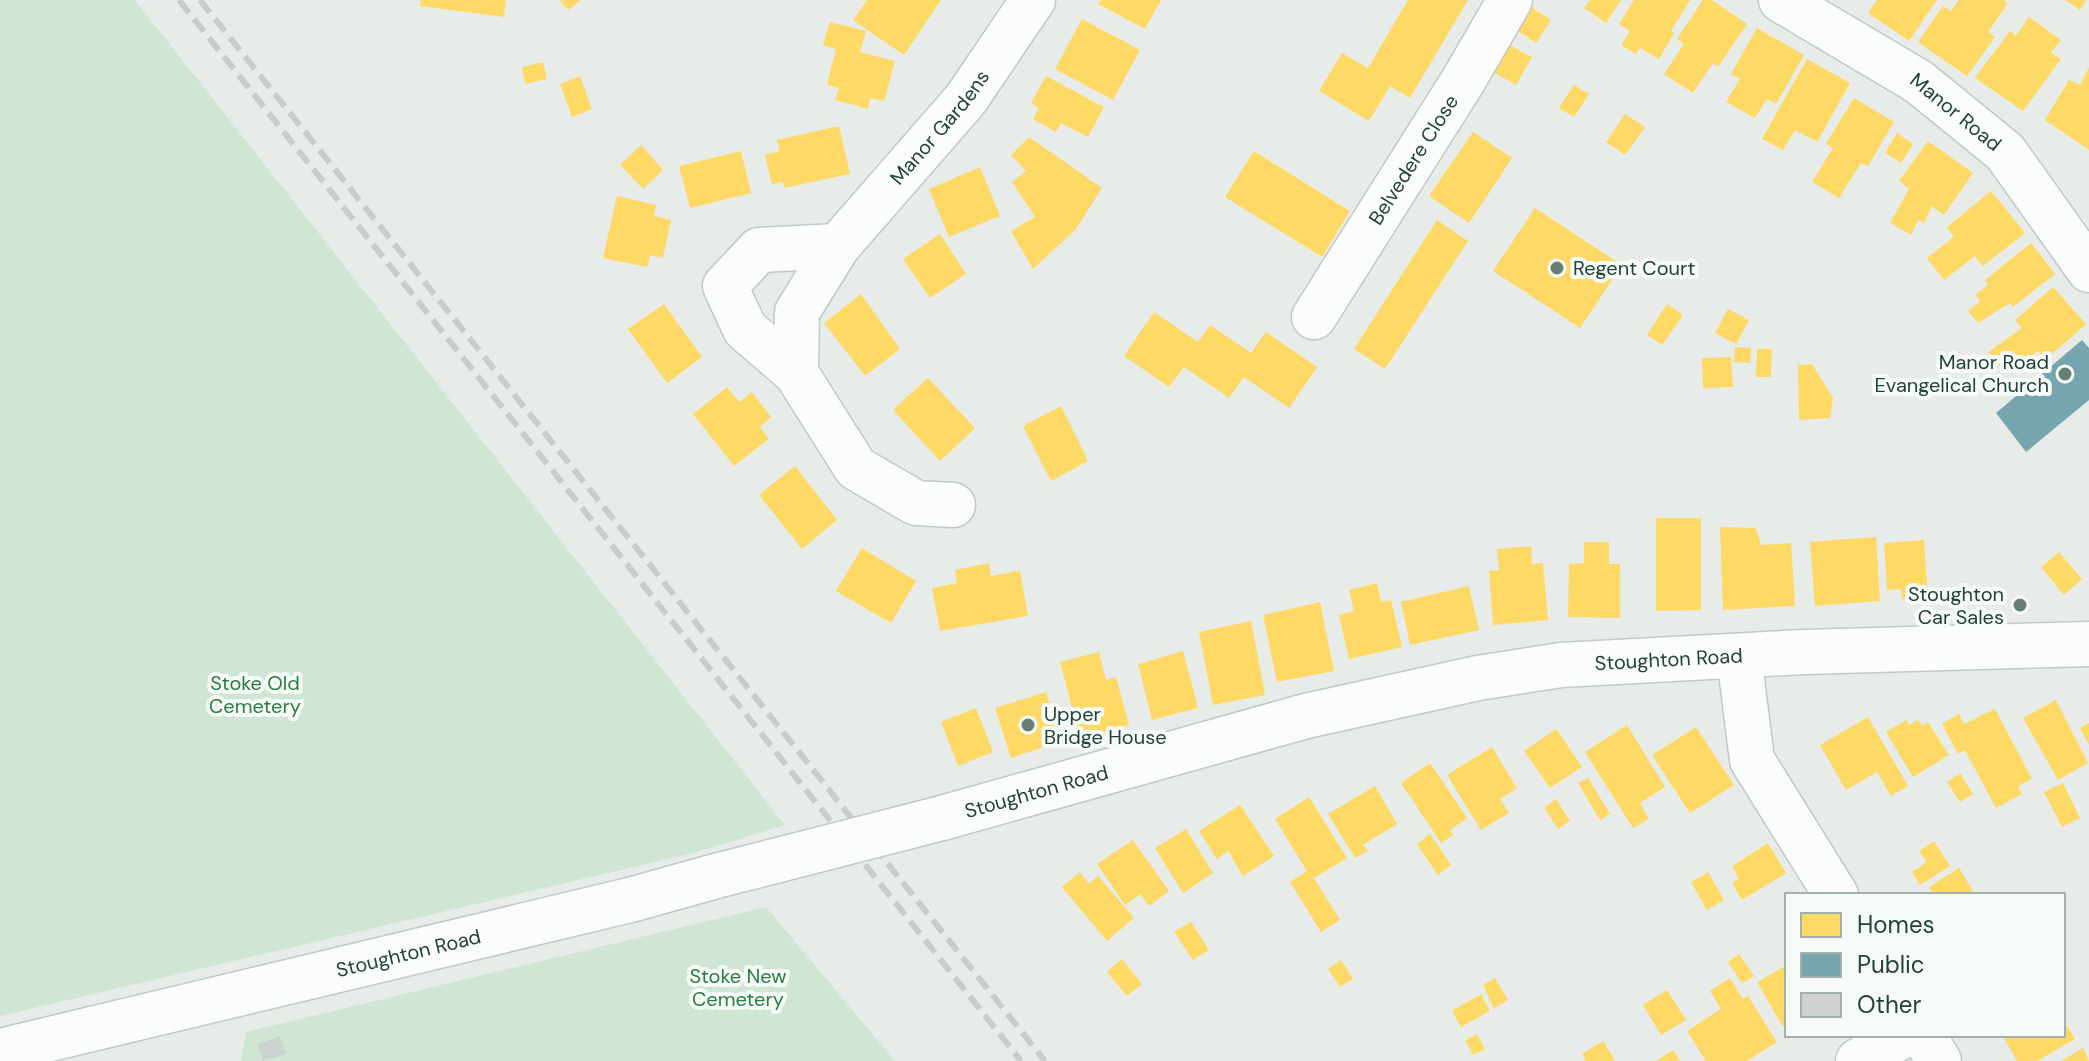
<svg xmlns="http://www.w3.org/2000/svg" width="2089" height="1061" viewBox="0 0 2089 1061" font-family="'DM Sans',sans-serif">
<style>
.green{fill:#cfe6d4}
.homes{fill:#ffd966}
.public{fill:#76a5af}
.building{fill:#ced3d1}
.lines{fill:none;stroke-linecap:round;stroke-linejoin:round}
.minor-casing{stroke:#c4c9c6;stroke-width:47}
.minor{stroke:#fbfcfc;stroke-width:44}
.rail{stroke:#c8cdca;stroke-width:6;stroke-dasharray:16 8;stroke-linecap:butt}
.minor-bridge-casing{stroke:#c4c9c6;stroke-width:47;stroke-linecap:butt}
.minor-bridge{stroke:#fbfcfc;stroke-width:44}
.poi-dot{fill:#677e75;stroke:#f6fbf8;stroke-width:3}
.labels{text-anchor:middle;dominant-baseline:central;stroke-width:8;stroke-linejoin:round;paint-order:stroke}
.street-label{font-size:20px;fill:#224237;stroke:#f6fbf8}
.poi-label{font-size:20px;fill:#224237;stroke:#f6fbf8;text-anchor:start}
.park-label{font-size:20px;fill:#287d42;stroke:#f6fbf8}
</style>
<rect width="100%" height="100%" fill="#e7ece9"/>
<!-- green -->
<g class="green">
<polygon points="0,0 135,0 785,825 693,853 0,1016"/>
<polygon points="766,907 895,1061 241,1061 246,1032"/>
</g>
<!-- homes -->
<g class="homes">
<polygon points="421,0 506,0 504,17 420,6"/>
<polygon points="560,0 581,0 568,10"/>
<polygon points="867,0 941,0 904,55 853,20"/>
<polygon points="1101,0 1161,0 1145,29 1098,4"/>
<polygon points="1408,0 1468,0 1410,98 1390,86 1369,121 1319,91 1342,53 1368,68"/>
<polygon points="1590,0 1621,0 1606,23 1584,8"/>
<polygon points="1634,0 1690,0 1671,31 1674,33 1659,59 1640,48 1636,54 1621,45 1630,31 1619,24"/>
<polygon points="1703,0 1712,0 1747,24 1718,67 1713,63 1693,93 1664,74 1684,44 1677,39"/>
<polygon points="1877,0 1937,0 1909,41 1868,13"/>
<polygon points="1959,0 2003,0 2008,3 1988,32 1995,37 1967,76 1918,42 1943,6 1951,11"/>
<polygon points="2065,0 2086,0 2080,10"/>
<polygon points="1525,3 1551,20 1536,43 1510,26"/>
<polygon points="2029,17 2061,40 2051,53 2061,59 2023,111 1975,78 2010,31 2016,36"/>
<polygon points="1082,19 1140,50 1113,100 1055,69"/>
<polygon points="830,22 866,31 860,52 895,61 884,101 870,98 868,109 835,100 839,88 827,85 836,49 823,45"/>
<polygon points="1757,28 1804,55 1776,104 1767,99 1755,118 1726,102 1740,79 1731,74"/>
<polygon points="1508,44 1532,57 1516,85 1492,71"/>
<polygon points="1807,59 1850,83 1817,142 1795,130 1783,150 1762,139"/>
<polygon points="543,62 547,79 525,84 522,67"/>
<polygon points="2089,67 2089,150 2045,120 2069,80 2080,85"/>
<polygon points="580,76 592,109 572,117 560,84"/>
<polygon points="1046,76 1104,107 1088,137 1061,123 1056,132 1033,119 1039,108 1031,103"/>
<polygon points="1574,85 1589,94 1574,117 1559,108"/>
<polygon points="1854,98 1894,122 1868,166 1861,163 1839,198 1812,182 1833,148 1826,144"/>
<polygon points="1625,114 1645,127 1625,155 1606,142"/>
<polygon points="839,126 850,174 784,188 783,182 772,184 765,155 780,151 777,140"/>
<polygon points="1473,132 1512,158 1469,223 1429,196"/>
<polygon points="1897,133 1913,144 1901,163 1885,153"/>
<polygon points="1029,137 1102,188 1076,229 1033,269 1011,231 1035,217 1012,182 1026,171 1011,155"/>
<polygon points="1928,141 1973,173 1944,215 1932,206 1924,223 1918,220 1911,235 1890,223 1909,189 1899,181"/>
<polygon points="641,145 663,170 643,189 620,165"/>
<polygon points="741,151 751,193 690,208 679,166"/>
<polygon points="1254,151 1350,211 1322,257 1225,197"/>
<polygon points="980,167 1000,216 949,237 929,189"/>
<polygon points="1991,191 2025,233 1983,266 1975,256 1944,280 1927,258 1954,237 1947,227"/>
<polygon points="617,196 656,205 654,216 671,220 663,258 650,255 647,267 603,258"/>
<polygon points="1535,208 1622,265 1580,328 1493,271"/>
<polygon points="1437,220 1468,241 1385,369 1354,349"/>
<polygon points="940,234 966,274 930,298 903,259"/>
<polygon points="2031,243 2055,274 2013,307 2010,303 1978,323 1968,311 1980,301 1975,295 1988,285 1985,280"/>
<polygon points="2053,287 2086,324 2046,359 2038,351 2006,374 1988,352 2022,328 2015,320"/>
<polygon points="861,294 900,349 865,376 824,323"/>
<polygon points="664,304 702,357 667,383 628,329"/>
<polygon points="1667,304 1683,315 1662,345 1647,335"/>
<polygon points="1728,309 1749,320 1736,344 1715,333"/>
<polygon points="1154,312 1198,342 1210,325 1251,353 1266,332 1317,367 1289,408 1244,377 1229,398 1184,367 1169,387 1124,356"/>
<polygon points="1735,347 1751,348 1750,363 1734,362"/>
<polygon points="1757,349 1772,349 1771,377 1756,377"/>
<polygon points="1731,357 1733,387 1703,388 1702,358"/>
<polygon points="1812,364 1833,398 1830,418 1799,420 1798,365"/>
<polygon points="928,378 975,428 940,461 893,410"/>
<polygon points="727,387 739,402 752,392 771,417 760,427 769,439 734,466 693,414"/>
<polygon points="1061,406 1088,461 1051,481 1023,426"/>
<polygon points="795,466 837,520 802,549 759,495"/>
<polygon points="1656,518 1701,518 1701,610 1656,611"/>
<polygon points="1720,527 1756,528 1761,545 1791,543 1795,606 1723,610"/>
<polygon points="1876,537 1880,601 1815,606 1810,542"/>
<polygon points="1924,540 1928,597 1902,599 1901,589 1887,590 1884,543"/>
<polygon points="1584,542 1609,542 1609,564 1620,564 1620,618 1568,617 1569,564 1584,563"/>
<polygon points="1531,546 1532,564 1543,563 1548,620 1493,625 1489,571 1499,570 1497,549"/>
<polygon points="862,548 916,581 891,623 836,591"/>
<polygon points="2059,552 2082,579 2064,595 2041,567"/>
<polygon points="989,563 991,576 1020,571 1028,616 940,631 932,588 957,583 955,570"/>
<polygon points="1377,583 1381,602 1391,600 1402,647 1349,659 1339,615 1354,611 1349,590"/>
<polygon points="1469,586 1479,630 1410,645 1401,602"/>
<polygon points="1320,602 1334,671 1277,682 1263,615"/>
<polygon points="1251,621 1265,695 1213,705 1199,632"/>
<polygon points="1183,651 1198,708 1152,720 1138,664"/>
<polygon points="1099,652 1106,680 1116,677 1129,725 1080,738 1060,662"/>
<polygon points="1046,692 1062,741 1011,758 995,708"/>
<polygon points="2056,700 2088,763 2058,780 2023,718"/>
<polygon points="976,708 993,752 958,766 941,722"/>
<polygon points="1995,709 2032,779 2018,786 2022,794 1996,808 1965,750 1958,754 1942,724 1959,714 1964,724"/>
<polygon points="1868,717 1908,786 1891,796 1877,772 1846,790 1820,745"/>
<polygon points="1906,720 1909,725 1918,720 1922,726 1928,722 1949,755 1913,777 1886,732"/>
<polygon points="2089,723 2089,745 2080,728"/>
<polygon points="1627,725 1665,787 1640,803 1649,819 1633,828 1585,752"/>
<polygon points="1696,727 1734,785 1690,813 1652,755"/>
<polygon points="1556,729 1582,767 1550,788 1524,751"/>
<polygon points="1492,747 1517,788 1500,799 1509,813 1481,830 1447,775"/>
<polygon points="1430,763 1467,818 1450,830 1453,835 1441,843 1401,783"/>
<polygon points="1960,773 1973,794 1960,802 1947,782"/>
<polygon points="1588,778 1610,814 1600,820 1578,783"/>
<polygon points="2063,783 2080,818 2062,827 2044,792"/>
<polygon points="1375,786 1397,824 1363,845 1368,851 1355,858 1328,814"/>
<polygon points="1309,797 1347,858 1314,878 1340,920 1321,932 1290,882 1307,871 1275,819"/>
<polygon points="1556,799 1570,821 1558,829 1544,808"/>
<polygon points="1240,805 1274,856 1243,876 1228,851 1217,859 1199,831"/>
<polygon points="1186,829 1213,873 1183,893 1155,848"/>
<polygon points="1430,834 1451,865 1438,875 1417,844"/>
<polygon points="1133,840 1169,891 1149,906 1140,894 1125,905 1097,864"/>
<polygon points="1934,841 1950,866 1920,885 1912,872 1927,862 1919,851"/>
<polygon points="1768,843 1786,873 1742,900 1732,883 1739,879 1732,866"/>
<polygon points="1959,868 1974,893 1934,895 1929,887"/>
<polygon points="1080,872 1089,884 1098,876 1134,918 1107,941 1062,887"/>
<polygon points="1708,872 1724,900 1707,910 1691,882"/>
<polygon points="1191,922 1209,950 1193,960 1174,932"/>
<polygon points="1739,954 1754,976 1742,983 1728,962"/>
<polygon points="1122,959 1142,984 1127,996 1107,972"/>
<polygon points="1341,960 1353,979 1340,987 1328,969"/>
<polygon points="1787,965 1787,1025 1783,1027 1757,982"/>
<polygon points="1495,978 1508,1000 1494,1008 1483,985"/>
<polygon points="1730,978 1743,999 1748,996 1777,1042 1747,1061 1706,1061 1687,1031 1721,1009 1710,991"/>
<polygon points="1667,990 1686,1020 1661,1035 1643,1005"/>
<polygon points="1481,994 1490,1011 1461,1027 1452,1011"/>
<polygon points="2063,1019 2075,1039 2037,1061 2017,1061 2002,1035 2063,1035"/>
<polygon points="1477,1034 1485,1049 1473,1055 1465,1040"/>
<polygon points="1603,1041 1615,1061 1586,1061 1582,1054"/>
<polygon points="2083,1048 2089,1061 2061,1061"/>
<polygon points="1673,1050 1680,1061 1656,1061"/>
</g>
<!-- public -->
<polygon class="public" points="2082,340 2089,348 2089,400 2026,452 1996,413"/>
<!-- building -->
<polygon class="building" points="280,1036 286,1054 263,1061 258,1044"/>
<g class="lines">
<!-- minor casing -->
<g class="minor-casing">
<g id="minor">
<path id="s1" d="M 1781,0 L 1919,82 L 2005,152 L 2089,270"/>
<path id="s2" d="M 1314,317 L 1463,81 L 1510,0"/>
<polyline points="796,373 745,329 725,286 759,250 838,246"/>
<path id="s3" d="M 953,505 L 916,503 L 856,468 L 796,373 L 797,312 L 838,246 L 966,99 L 1033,0"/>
<polyline points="1739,656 1752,760 1836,895"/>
<path id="s4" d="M 942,818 L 1306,716 L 1478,678 L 1561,665 L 1804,652 L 2089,644"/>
<polyline points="1923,1035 1939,1061"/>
<path id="s5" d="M 0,1051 L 630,900 L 716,876"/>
<polyline points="1858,1061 1904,1035"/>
</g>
</g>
<!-- minor -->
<use href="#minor" class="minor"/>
<!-- rail -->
<g class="rail">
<polyline points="179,0 1021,1061"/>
<polyline points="200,0 1045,1061"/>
</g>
<!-- minor-bridge casing -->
<g class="minor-bridge-casing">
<polyline id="minor-bridge" points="716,876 942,818"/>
</g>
<!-- minor-bridge -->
<use href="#minor-bridge" class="minor-bridge"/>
</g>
<!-- markers -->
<g class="poi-dot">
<circle cx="1557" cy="268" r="8"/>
<circle cx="2065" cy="374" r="8"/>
<circle cx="2020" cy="605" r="8"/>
<circle cx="1028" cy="725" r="8"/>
</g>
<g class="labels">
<!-- street labels -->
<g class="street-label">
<text stroke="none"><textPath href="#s1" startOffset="208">Manor Road</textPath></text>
<text stroke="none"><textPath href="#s3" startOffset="514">Manor Gardens</textPath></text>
<text stroke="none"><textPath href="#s2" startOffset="186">Belvedere Close</textPath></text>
<text stroke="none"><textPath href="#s4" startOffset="746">Stoughton Road</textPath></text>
<text stroke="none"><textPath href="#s4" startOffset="98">Stoughton Road</textPath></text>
<text stroke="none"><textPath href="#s5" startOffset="420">Stoughton Road</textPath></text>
</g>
<!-- poi labels -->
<g class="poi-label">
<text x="1573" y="268">Regent Court</text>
<text x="2049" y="362" text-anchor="end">Manor Road<tspan x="2049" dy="23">Evangelical Church</tspan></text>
<text x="2004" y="594" text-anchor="end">Stoughton<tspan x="2004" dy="23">Car Sales</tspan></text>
<text x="1044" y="714">Upper<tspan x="1044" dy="23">Bridge House</tspan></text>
</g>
<!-- park labels -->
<g class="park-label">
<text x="255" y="683">Stoke Old<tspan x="255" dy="23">Cemetery</tspan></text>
<text x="738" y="976">Stoke New<tspan x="738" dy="23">Cemetery</tspan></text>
</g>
</g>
<!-- legend -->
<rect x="1785" y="893" width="280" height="144" fill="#f6fbf8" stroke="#a1b1ab" stroke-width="2"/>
<rect x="1801" y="913" width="40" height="24" fill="#ffd966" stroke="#a1b1ab" stroke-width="2"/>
<text x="1857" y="933" font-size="24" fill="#224237">Homes</text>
<rect x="1801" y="953" width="40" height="24" fill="#76a5af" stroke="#a1b1ab" stroke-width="2"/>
<text x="1857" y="973" font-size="24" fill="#224237">Public</text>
<rect x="1801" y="993" width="40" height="24" fill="#ced3d1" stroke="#a1b1ab" stroke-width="2"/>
<text x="1857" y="1013" font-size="24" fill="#224237">Other</text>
</svg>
